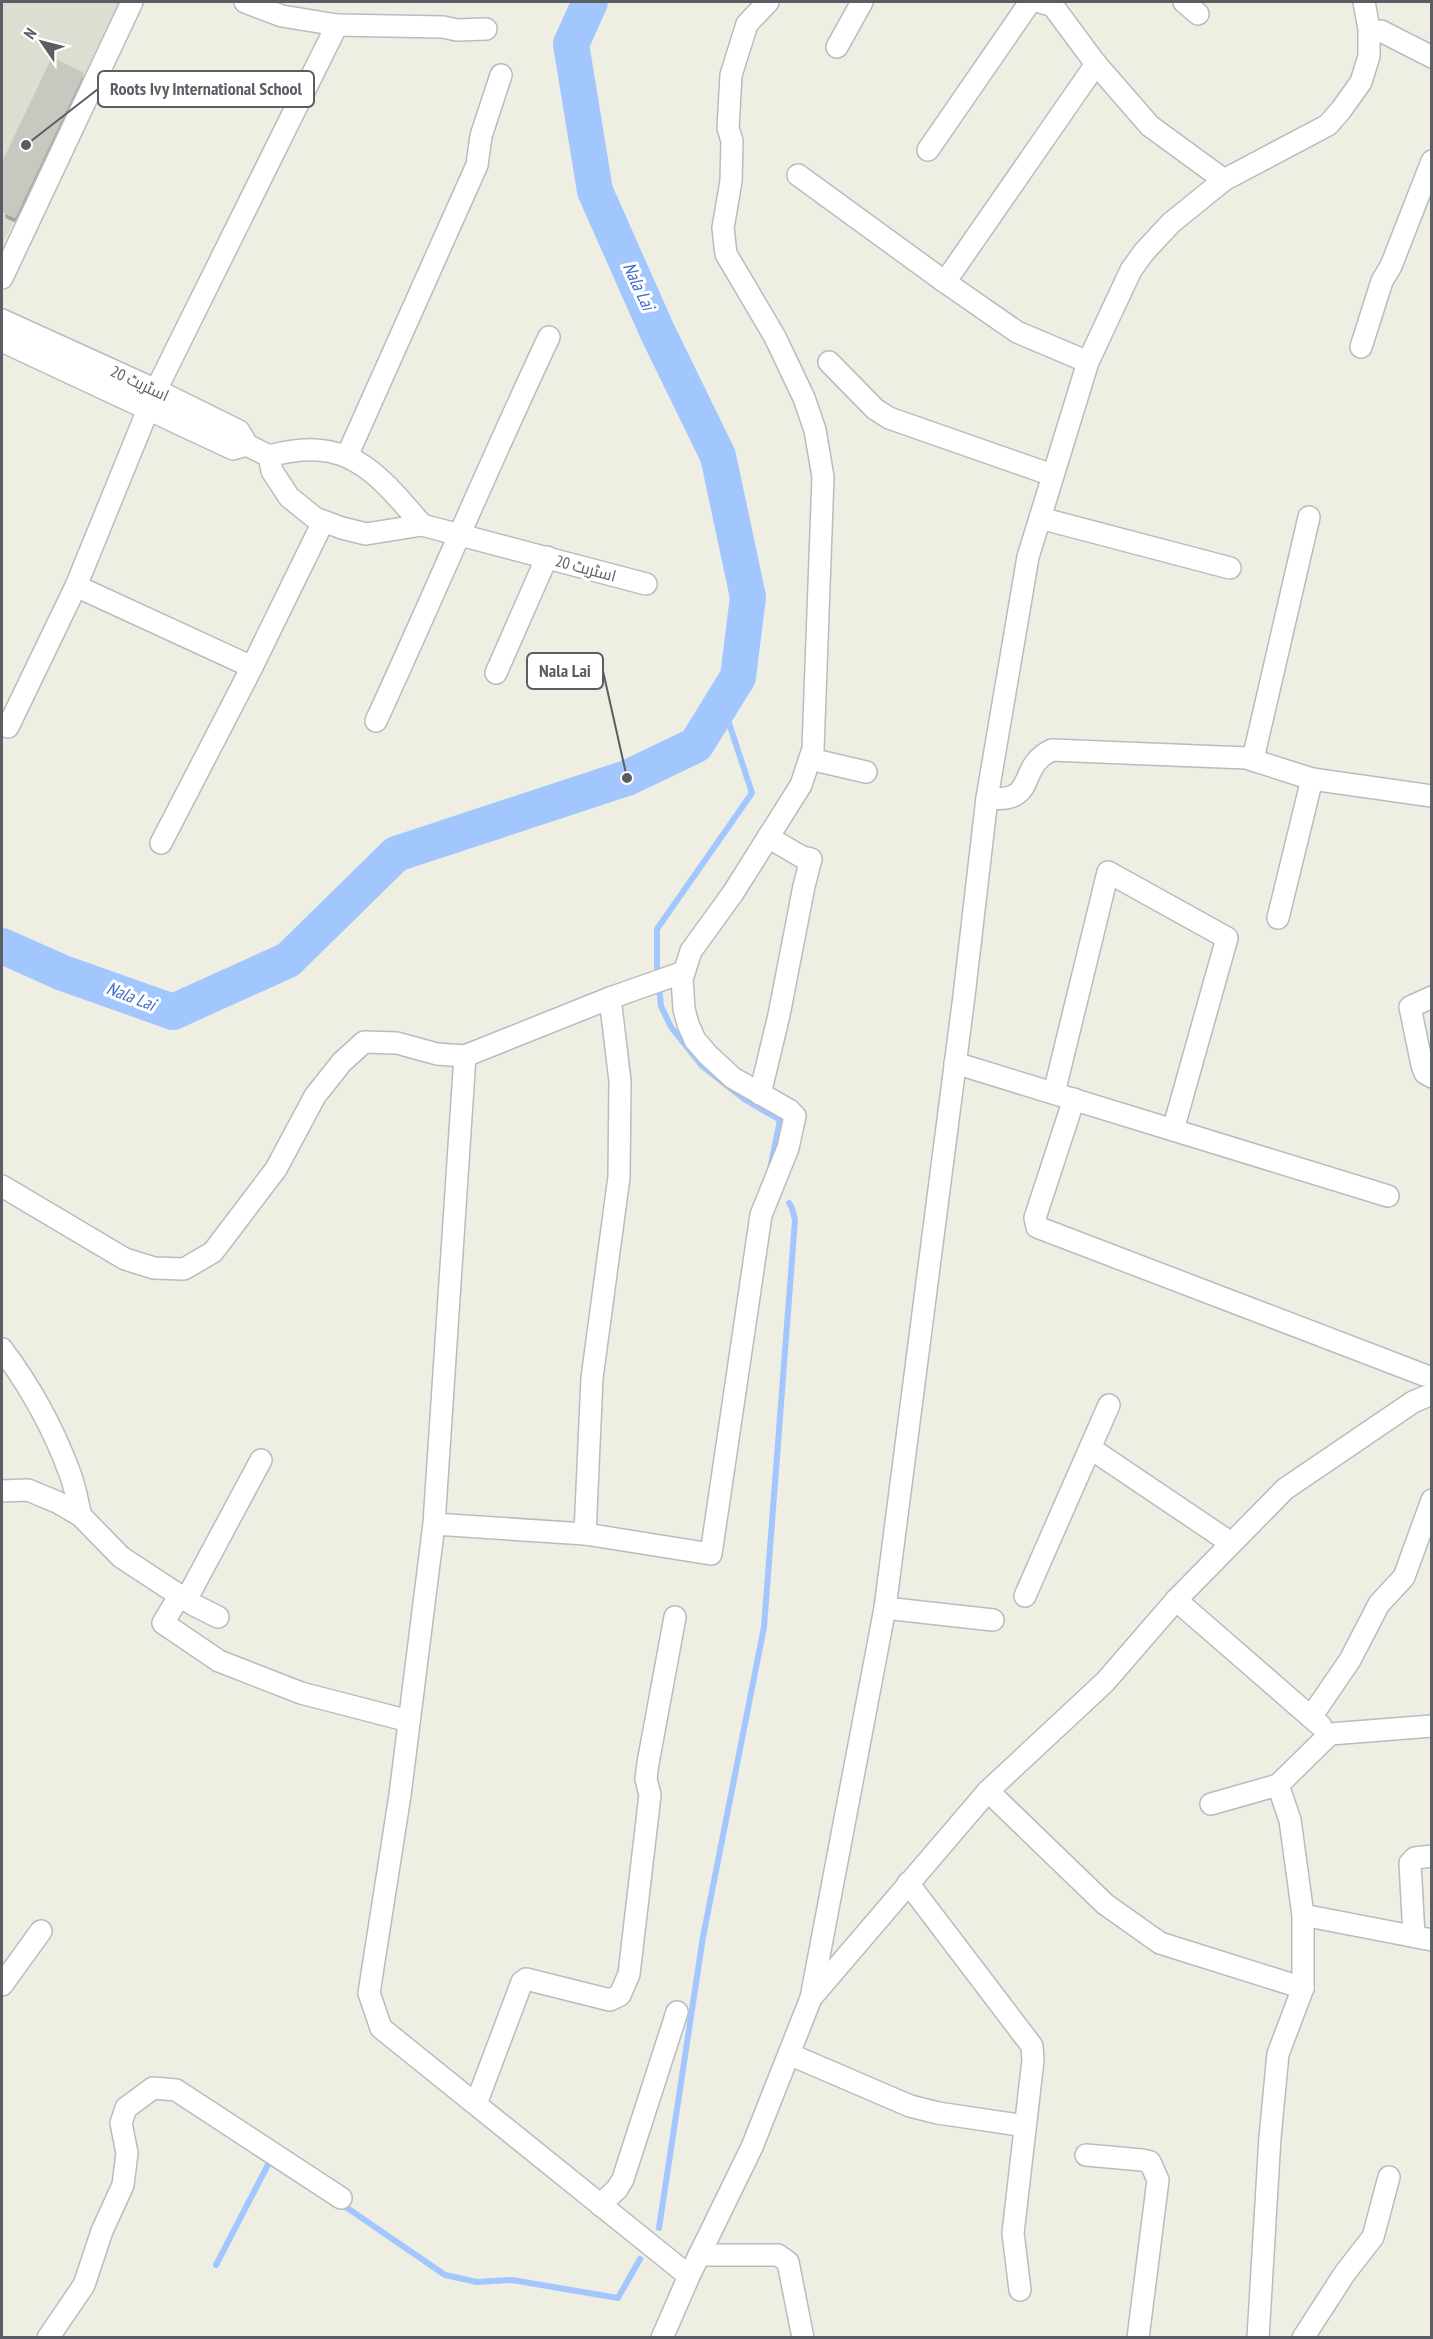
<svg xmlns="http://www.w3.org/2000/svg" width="1433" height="2339" viewBox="0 0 1433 2339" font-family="'PT Sans Narrow',Cairo,sans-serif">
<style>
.education{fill:#deddd1}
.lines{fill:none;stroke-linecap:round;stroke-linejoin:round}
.stream{stroke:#a2c7ff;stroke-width:6}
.river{stroke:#a2c7ff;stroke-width:36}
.building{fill:#c9c8c0;filter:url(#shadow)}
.minor-casing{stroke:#babbc2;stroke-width:24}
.minor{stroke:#fff;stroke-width:21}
.labels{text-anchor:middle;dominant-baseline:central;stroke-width:6;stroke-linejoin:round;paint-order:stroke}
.street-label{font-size:16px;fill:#5b5d64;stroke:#fff}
.water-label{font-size:18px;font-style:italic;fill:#416bc6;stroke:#fff}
.leader{fill:none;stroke:#5b5d64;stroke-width:2}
.callout-dot{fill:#5b5d64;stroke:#fff;stroke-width:2}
.callout{fill:#fff;stroke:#5b5d64;stroke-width:2}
.callout-label{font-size:18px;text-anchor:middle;font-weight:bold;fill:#5b5d64}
</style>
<defs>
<filter id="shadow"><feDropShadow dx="3.5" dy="6" stdDeviation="0" flood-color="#0004"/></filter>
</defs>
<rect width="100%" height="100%" fill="#eeeee3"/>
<!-- education -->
<polygon class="education" points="2,2 119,2 2,247"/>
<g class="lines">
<!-- stream -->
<g class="stream">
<polyline points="722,702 752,793 657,929 657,965 661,1006 671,1027 702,1066 744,1099 780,1120 770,1169"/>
<polyline points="340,2203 445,2275 477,2282 512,2280 618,2298 640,2259"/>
<polyline points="659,2228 703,1937 764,1627 795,1220 792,1208 789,1203"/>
<polyline points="216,2265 272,2157"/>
</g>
<!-- river -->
<polyline class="river" points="2,946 63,973 173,1012 288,960 396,854 627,778 696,745 738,677 748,597 718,456 658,333 595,191 571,44 590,2"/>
</g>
<!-- building -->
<polygon class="building" points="52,57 84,73 15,218 2,212 2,162"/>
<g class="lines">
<!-- minor casing -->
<g class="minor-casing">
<g id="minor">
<polyline points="245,2 282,16 337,25 443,27 457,30 486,29"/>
<polyline points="1040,2 1053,6 1096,64 1150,126 1224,180"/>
<polyline points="1184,2 1198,14"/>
<polyline points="1381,31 1432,57"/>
<polyline points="837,47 862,2"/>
<polyline points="928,150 1030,2"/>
<polyline points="798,175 945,282 1017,332 1088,362"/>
<polyline points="2,278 132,2"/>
<polyline points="945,282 1096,64"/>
<path d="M 2,320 L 156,390 L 239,431 L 247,445 L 269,456 C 347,435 375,470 422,525"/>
<polyline points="2,341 233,449 247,445"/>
<polyline points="1361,347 1382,281 1391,266 1432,161"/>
<polyline points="829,362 875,409 889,418 1052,475"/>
<polyline points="269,456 272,471 289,497 315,518 342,528 366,534 422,525 646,584"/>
<polyline points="347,456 477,165 481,136 501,75"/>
<polyline points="1040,518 1230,568"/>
<polyline points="76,586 252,667"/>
<polyline points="496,673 547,557"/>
<path d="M 376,721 C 435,593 489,464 549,337"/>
<polyline points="8,727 76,586 156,390 337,25"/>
<polyline points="810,759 866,772"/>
<polyline points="1253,759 1309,517"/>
<path d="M 987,798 C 1040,804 1015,767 1052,750 L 1246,758 L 1312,779 L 1432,796"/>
<polyline points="161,843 252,667 323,522"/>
<polyline points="1278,918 1312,779"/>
<polyline points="1432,997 1410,1007 1422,1065 1425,1073 1432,1077"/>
<polyline points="465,1056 434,1524 400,1795 369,1993 381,2028 689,2276"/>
<polyline points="955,1063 1388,1196"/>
<polyline points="1054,1093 1108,872 1227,938 1173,1130"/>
<polyline points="760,1094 779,1015 804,886 811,859 802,857 768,837"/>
<polyline points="1074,1099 1035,1218 1037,1227 1424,1375"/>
<polyline points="2,1186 125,1259 154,1268 184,1269 213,1252 276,1169 315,1096 342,1062 364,1042 397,1043 437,1054 465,1056 610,998 684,972"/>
<path d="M 2,1349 C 29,1385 53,1428 69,1471 C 75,1485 77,1501 81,1516"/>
<polyline points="1090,1448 1231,1543"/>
<polyline points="2,1491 28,1490 57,1502 81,1516 121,1557 194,1605 218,1617"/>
<polyline points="434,1524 585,1534 711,1554 761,1215 788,1148 795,1116 789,1110 733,1078 708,1055 695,1040 688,1024 684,1009 682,979 691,951 733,893 801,785 813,749 823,477 815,430 804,398 775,337 726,254 723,228 731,181 732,141 728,128 731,75 747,24 768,2"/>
<polyline points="585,1534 592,1378 619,1177 620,1081 610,998"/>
<polyline points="180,1595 163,1623 219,1661 301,1693 409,1721"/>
<polyline points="1025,1596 1109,1405"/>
<polyline points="186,1600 261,1460"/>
<polyline points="1176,1600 1321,1726"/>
<polyline points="885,1608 993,1620"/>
<polyline points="1311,1717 1350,1660 1379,1604 1404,1577 1432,1500"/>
<polyline points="988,1791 1105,1904 1160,1943 1303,1988"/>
<polyline points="1211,1804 1278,1785"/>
<polyline points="908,1883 1032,2046 1033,2060 1013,2233 1020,2290"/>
<polyline points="1303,1915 1432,1940"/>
<polyline points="1414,1936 1410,1863 1415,1858 1432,1856"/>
<polyline points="2,1985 41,1931"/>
<polyline points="811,1998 885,1608 964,996 987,798 1028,557 1088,362 1131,270 1144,252 1171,223 1224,180 1328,125 1341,110 1361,82 1369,56 1369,29 1364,2"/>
<polyline points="789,2054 910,2106 938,2113 1025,2126"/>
<polyline points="476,2104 522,1982 526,1979 610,2000 620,1995 629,1974 650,1795 646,1779 648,1763 675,1617"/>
<polyline points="1086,2155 1142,2160 1150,2162 1158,2180 1138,2338"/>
<polyline points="600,2205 617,2189 623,2179 677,2012"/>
<polyline points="699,2255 778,2255 788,2262 803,2338"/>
<polyline points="48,2338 84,2285 102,2231 123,2185 127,2153 121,2123 126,2108 153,2088 176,2090 341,2198"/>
<polyline points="662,2338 689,2276 752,2147 811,1998 988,1791 1105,1682 1176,1600 1285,1489 1413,1402 1432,1394"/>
<polyline points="1258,2338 1270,2137 1278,2054 1303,1988 1303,1915 1290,1820 1278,1785 1330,1734 1432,1726"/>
<polyline points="1303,2338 1345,2273 1373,2237 1389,2177"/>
</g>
</g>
<!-- minor -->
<use href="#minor" class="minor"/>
</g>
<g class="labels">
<!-- street labels -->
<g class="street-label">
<text transform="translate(140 383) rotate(25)">اسٹریٹ 20</text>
<text transform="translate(586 568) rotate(15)">اسٹریٹ 20</text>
</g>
<!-- water labels -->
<g class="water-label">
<text transform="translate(639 286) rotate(65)">Nala Lai</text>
<text transform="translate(131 996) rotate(21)">Nala Lai</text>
</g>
</g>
<!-- callouts -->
<path class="leader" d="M26 145L98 89M627 778L603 671"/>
<g class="callout-dot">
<circle cx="26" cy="145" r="6"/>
<circle cx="627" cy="778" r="6"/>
</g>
<g class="callout">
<rect x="98" y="71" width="216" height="36" rx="6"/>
<rect x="527" y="653" width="76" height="36" rx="6"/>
</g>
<g class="callout-label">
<text x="206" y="95">Roots Ivy International School</text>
<text x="565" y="677">Nala Lai</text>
</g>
<!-- border -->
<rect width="1433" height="2339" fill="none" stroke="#5b5d64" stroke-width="6"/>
<!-- north arrow -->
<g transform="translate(42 42) rotate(305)" stroke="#ffffff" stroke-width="4.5" paint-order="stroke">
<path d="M0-4.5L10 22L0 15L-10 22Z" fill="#5b5d64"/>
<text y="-9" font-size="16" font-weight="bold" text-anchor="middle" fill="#5b5d64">N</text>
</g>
</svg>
